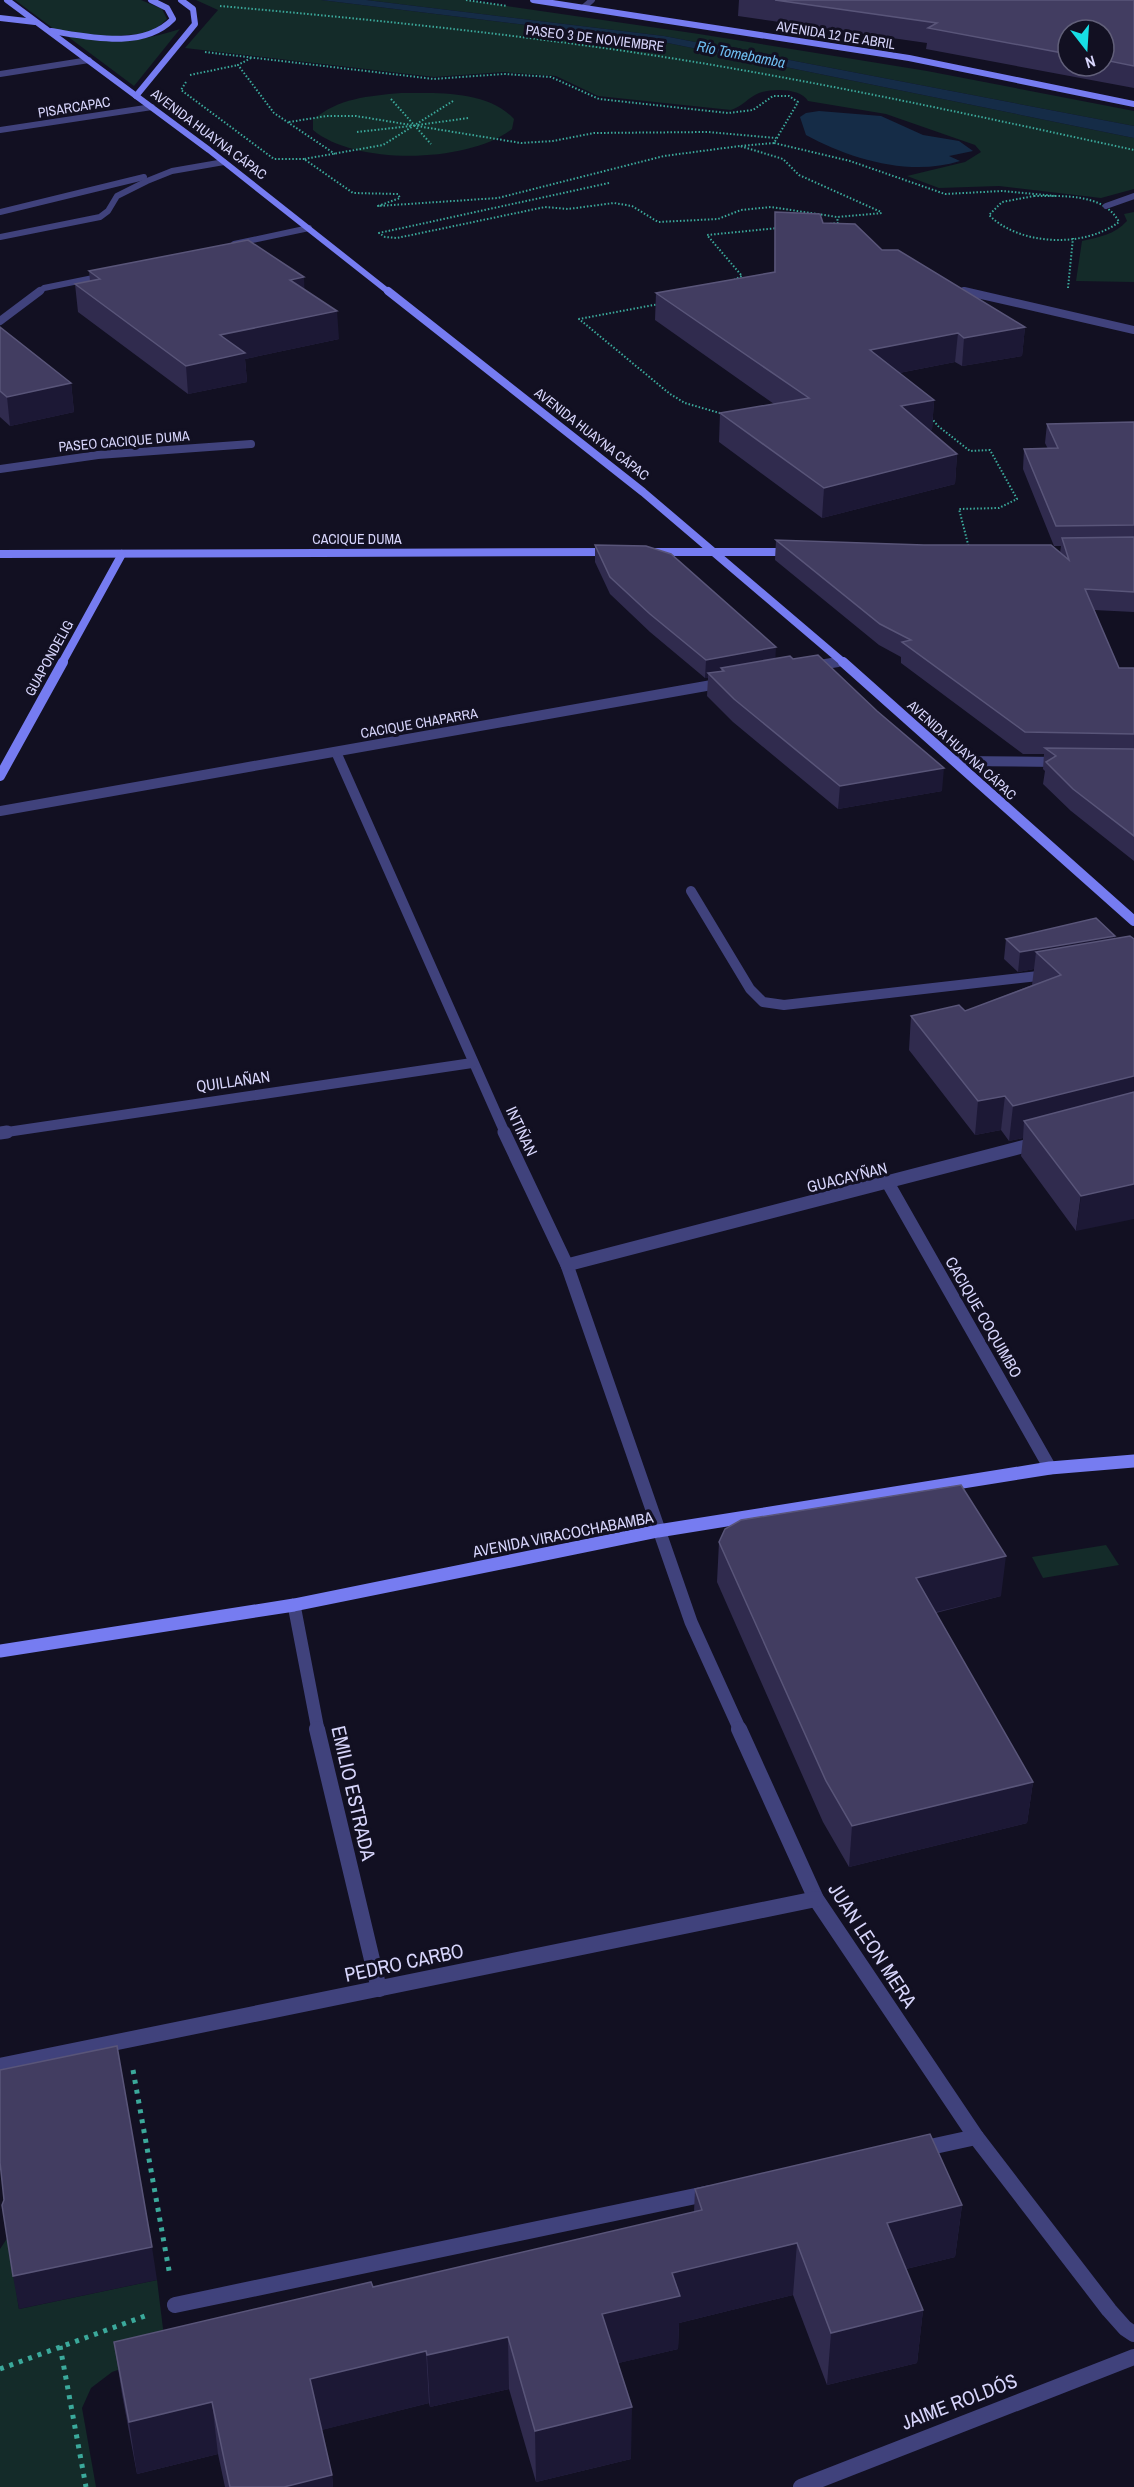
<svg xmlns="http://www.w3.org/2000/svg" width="1134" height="2487" viewBox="0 0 1134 2487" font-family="'Archivo Narrow',sans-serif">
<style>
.green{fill:#142b29}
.water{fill:#152c47}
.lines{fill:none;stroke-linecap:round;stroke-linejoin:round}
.path-far1{stroke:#3ba99b;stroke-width:2;stroke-dasharray:1.5 2;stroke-linecap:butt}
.path{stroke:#3ba99b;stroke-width:5;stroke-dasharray:4 6;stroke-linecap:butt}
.lane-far2{stroke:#40427c;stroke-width:6}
.lane-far1{stroke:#40427c;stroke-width:8}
.lane{stroke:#40427c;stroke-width:10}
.street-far4{stroke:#40427c;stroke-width:6}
.street-far3{stroke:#40427c;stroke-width:8}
.street-far2{stroke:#40427c;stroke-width:10}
.street-far1{stroke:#40427c;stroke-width:13}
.street{stroke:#40427c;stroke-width:16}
.secondary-far3{stroke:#767cf1;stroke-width:6}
.secondary-far2{stroke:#767cf1;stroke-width:8}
.secondary-far1{stroke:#767cf1;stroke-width:10}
.secondary{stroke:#767cf1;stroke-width:13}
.wall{fill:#302b4e;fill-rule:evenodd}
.shaded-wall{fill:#1c1835}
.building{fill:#423d61;stroke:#595579;stroke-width:1.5}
.labels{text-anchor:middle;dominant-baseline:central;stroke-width:6;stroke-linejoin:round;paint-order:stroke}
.far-street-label{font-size:14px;fill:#d7d5fb;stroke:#121022}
.far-water-label{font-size:15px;font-style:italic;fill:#6ebdf0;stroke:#121022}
.street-label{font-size:16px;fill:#d7d5fb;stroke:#121022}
.near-street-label{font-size:20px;fill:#d7d5fb;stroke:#121022}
</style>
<rect width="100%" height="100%" fill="#121022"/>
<!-- green -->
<g class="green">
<polygon points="15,0 141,0 162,9 167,19 155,30 138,34 105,37 54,29"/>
<path d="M 196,0 L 321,0 L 658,41 L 1134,138 L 1134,189 L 1101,198 L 999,186 L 939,188 L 907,176 L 965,162 L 981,152 L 975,145 L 886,114 L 808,101 C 801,88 772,88 759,93 C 749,97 743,106 731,110 L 598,96 L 556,76 L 503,72 L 434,77 L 185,48 L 218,10 Z"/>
<polygon points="366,0 466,0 699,34 927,71 1134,111 1134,126 664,36"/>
<path d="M 180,29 L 134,86 L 67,36 C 114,44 134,43 180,29 Z"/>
<path d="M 401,93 C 438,93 487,90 514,119 L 512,129 C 469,163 356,166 313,130 L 313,120 C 338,98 369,96 401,93 Z"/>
<path d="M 1134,212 L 1134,282 L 1076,281 L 1082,241 C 1099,237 1114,235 1127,221 L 1124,214 Z"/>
<polygon points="1106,1545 1119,1565 1043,1578 1032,1557"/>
<polygon points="8,2237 19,2309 157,2280 167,2361 132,2365 112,2372 91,2388 82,2408 96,2487 0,2487 0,2249"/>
</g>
<!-- water -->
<g class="water">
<polygon points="321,0 366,0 664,36 1134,126 1134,138 658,41"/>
<path d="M 819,111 L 881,116 L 923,135 L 959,141 L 973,151 L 949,156 L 960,161 C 910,177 850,159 806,135 L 800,117 L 806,113 Z"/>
</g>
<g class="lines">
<!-- path-far1 -->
<g class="path-far1">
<polyline points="466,0 507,6"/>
<path d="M 220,6 C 368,19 517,34 664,57 C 822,82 978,116 1134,150"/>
<polyline points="205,52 434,79 504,74 551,77 599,99 728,113 753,110 773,96 789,96 798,102 774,143 850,161 945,194 1002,191 1056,196"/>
<polyline points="251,58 238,65 274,113 335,154"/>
<polyline points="190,75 238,65"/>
<polyline points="186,82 181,90 274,159 304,159"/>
<polyline points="391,99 431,144"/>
<polyline points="453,101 383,145 304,159 353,193 398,194 400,198 378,206 498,198 664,156 740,146"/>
<polyline points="289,122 327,116 356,116 521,143 553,141 594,133 708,132 776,138"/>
<polyline points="418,125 468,118"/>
<polyline points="357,132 411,126"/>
<polyline points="774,143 740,146 783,159 799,175 881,212"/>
<polyline points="609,183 379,233 385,237 397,238 545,207 568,209 614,203 632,206 658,222 718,219 741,210 771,207 837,217 883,213"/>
<path d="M 1034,196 C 1062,196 1104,193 1119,222 C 1084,248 1020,246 989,215 L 1002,202 Z"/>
<polyline points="830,224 838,223 837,217"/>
<polyline points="734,280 742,276 707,235 778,228"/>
<polyline points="1068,288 1073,238"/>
<polyline points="659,304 579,319 670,394 685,403 723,414"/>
<polyline points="929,415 938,426 970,451 990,450 1017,499 999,508 959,509 969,548"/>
</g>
<!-- path -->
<g class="path">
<polyline points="133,2070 170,2276"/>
<polyline points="60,2346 86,2487"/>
<polyline points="0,2369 145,2316"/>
</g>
<!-- lane-far2 -->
<g class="lane-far2">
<polyline points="1106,206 1134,196"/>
<polyline points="0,212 144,177"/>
<polyline points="0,237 100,217 108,211 117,196 147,181 172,171 224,162"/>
<polyline points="234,244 309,228"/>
<polyline points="963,291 970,293"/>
<polyline points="38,293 44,288 103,276"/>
</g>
<!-- lane-far1 -->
<g class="lane-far1">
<polyline points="964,291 1134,330"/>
<polyline points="0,321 40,291"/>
</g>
<!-- lane -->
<polyline class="lane" points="691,891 750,989 763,1002 784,1005 1047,975"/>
<!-- street-far4 -->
<g class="street-far4">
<polyline points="584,7 592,0"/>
<polyline points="0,74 89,60"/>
<polyline points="0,130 152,107"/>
</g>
<!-- street-far3 -->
<g class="street-far3">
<polyline points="0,469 98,455 251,444"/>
<polyline points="829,663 842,661"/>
</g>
<!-- street-far2 -->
<g class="street-far2">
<polyline points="813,666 838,662"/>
<polyline points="336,752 505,1133"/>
<polyline points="955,761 1058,762"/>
<polyline points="0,811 723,683"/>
<polyline points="0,1133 472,1063"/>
</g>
<!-- street-far1 -->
<g class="street-far1">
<polyline points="504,1132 567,1265 691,1622 740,1730"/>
<polyline points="0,1133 7,1132"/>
<polyline points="888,1183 1050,1468"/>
<polyline points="567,1265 1037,1143"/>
<polyline points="294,1605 318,1730"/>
</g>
<!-- street -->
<g class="street">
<polyline points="317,1729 379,1989"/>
<polyline points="739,1729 816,1899 976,2137 1109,2310 1125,2328 1134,2334"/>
<polyline points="0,2066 816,1899"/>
<polyline points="921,2149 976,2137"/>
<polyline points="175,2305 710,2193"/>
<polyline points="801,2487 1134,2357"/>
</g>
<!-- secondary-far3 -->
<g class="secondary-far3">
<polyline points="7,0 209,150 390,293"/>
<polyline points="533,0 909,58 1134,104"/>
<polyline points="0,18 35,22"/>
<path d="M 51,31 C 89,37 143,50 173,19 L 167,8 L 151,0"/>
<polyline points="136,96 195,24 193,9 181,0"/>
</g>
<!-- secondary-far2 -->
<g class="secondary-far2">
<polyline points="388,291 643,492 844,663"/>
<polyline points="649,552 791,552"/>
<polyline points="0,554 611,552"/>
<polyline points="62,663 122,554"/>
</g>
<!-- secondary-far1 -->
<g class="secondary-far1">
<polyline points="843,662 1134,921"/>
<polyline points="0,776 63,662"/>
</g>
<!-- secondary -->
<polyline class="secondary" points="0,1651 294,1605 658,1531 1050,1468 1134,1461"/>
</g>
<!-- wall -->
<g class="wall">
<path d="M 739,0 L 1134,0 L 1134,88 L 926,49 L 927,43 L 738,16 ZM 1068,30 L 1104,30 L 1104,66 L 1068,66 Z"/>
<polygon points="775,212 823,223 882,250 1025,327 1022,356 962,366 955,362 899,373 934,400 932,430 929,430 957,454 955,484 822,518 719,442 720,413 774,404 655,320 656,293 774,272"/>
<polygon points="89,271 304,289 339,339 245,359 247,382 188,394 78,312 75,284 90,281"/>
<polygon points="0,327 71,383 74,412 10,426 0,417"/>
<polygon points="1134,422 1134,612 1094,610 1119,668 1134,668 1134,861 1071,811 1043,784 1045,771 1043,769 1044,754 1023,754 901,663 901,657 879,645 775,560 776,540 1060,553 1061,546 1054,546 1023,469 1024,449 1048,449 1045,443 1047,424"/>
<polygon points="595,545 775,659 942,791 838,809 733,722 707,696 708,678 705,678 650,632 610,594 595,562"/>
<polygon points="1115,936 1115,938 1076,1231 1021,1156 1023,1138 1009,1141 1001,1130 975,1135 909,1050 911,1016 965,1011 1032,985 1034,969 1018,972 1004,959 1006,939"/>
<polygon points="719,1542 1001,1596 936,1613 1033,1782 1027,1823 849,1867 823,1822 717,1582"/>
<polygon points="695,2189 962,2205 955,2257 906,2269 923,2310 917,2363 827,2385 793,2295 679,2323 678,2349 618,2363 631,2459 536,2482 509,2389 430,2407 429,2403 321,2430 332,2475 333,2487 225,2487 218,2454 137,2474 122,2394 114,2342 373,2287 694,2212"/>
</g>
<!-- shaded-wall -->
<g class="shaded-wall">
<polygon points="304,277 305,304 290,280"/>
<polygon points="337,311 339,339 245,359 247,382 188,394 186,366 220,335"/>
<polygon points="1025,327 1022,356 962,366 964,338"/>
<polygon points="958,333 955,362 868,379 870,350"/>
<polygon points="71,383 74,412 10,426 7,397"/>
<polygon points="934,400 932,430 899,436 901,406"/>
<polygon points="957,454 955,484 822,518 824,488"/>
<polygon points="776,647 775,666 724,671 721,668 721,675 708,673 708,678 705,678 706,660"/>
<polygon points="944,768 942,791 838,809 840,786"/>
<polygon points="1115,936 1112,956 1036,952 1034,969 1018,972 1020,952"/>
<polygon points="1134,1076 1134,1095 1024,1121 1023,1138 1009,1141 1013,1106"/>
<polygon points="1005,1096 1001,1130 975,1135 978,1101"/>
<polygon points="1134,1184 1134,1219 1076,1231 1081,1196"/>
<polygon points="1006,1556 1001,1596 912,1618 916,1578"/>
<polygon points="1033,1782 1027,1823 849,1867 852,1826"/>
<polygon points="962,2205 955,2257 881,2275 887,2223"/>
<polygon points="797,2243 793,2295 679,2323 678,2349 602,2367 602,2314 672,2273"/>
<polygon points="152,2247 157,2280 19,2309 13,2276"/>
<polygon points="923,2310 917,2363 827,2385 831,2333"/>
<polygon points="508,2337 509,2389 430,2407 427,2355"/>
<polygon points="426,2351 429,2403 314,2432 310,2379"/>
<polygon points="212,2402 218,2454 137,2474 129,2422"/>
<polygon points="632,2407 631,2459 536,2482 535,2431"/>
<polygon points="332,2475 333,2487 284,2487"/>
</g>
<!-- building -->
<g class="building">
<polygon points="775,0 1134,0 1134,66 1104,60 1104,30 1068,30 1068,54 928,28 937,23"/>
<polygon points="775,212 820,214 823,223 855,224 882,250 898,250 1025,327 964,338 958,333 870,350 934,400 901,406 957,454 824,488 720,413 809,398 656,293 775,272"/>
<polygon points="248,240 304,277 290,280 337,311 220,335 245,353 186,366 75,284 100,279 89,271"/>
<polygon points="0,327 71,383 7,397 0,391"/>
<polygon points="1134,422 1134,525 1056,526 1024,449 1058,448 1047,424"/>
<polygon points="1134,537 1134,592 1085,589 1119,668 1134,668 1134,734 1025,732 902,642 911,640 880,624 776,540 924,545 1051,545 1069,560 1062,538"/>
<polygon points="595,545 646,546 671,554 776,647 706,660 650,614 610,577"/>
<polygon points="818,655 877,711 944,768 840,786 734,699 708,673 724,671 721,668 790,656 793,659"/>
<polygon points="1045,748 1134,749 1134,836 1073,789 1046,762 1056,756"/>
<polygon points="1096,918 1115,936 1020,952 1006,939"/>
<polygon points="1130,936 1134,939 1134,1076 1013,1106 1005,1096 978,1101 911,1016 959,1005 965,1011 1061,975 1036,952"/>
<polygon points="1134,1092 1134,1184 1081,1196 1024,1121"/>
<polygon points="961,1485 1006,1556 916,1578 1033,1782 852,1826 826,1781 719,1542 725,1529 741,1520"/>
<polygon points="117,2046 152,2247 13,2276 2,2205 4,2200 0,2162 0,2070"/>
<polygon points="930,2134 962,2205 887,2223 923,2310 831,2333 797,2243 672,2273 680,2296 602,2314 632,2407 535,2431 508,2337 427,2355 426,2351 310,2379 332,2475 284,2487 230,2487 212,2402 129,2422 114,2342 371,2282 373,2287 702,2210 695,2189"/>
</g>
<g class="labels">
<!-- far-street labels -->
<g class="far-street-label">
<text transform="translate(836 35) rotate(9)">AVENIDA 12 DE ABRIL</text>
<text transform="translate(595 38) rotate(7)">PASEO 3 DE NOVIEMBRE</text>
<text transform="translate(74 107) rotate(-9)">PISARCAPAC</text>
<text transform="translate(209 134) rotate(37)">AVENIDA HUAYNA CÁPAC</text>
<text transform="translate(592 434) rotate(38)">AVENIDA HUAYNA CÁPAC</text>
<text transform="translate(124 441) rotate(-5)">PASEO CACIQUE DUMA</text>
<text x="357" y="539">CACIQUE DUMA</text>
<text transform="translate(49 658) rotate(-61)">GUAPONDELIG</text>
<text transform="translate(419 723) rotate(-10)">CACIQUE CHAPARRA</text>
<text transform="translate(962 750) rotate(42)">AVENIDA HUAYNA CÁPAC</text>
</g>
<!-- far-water labels -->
<g class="far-water-label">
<text transform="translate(741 54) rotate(11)">Río Tomebamba</text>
</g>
<!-- street labels -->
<g class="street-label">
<text transform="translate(233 1081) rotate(-8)">QUILLAÑAN</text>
<text transform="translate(522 1131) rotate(65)">INTIÑAN</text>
<text transform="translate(847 1177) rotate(-14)">GUACAYÑAN</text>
<text transform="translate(984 1317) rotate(60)">CACIQUE COQUIMBO</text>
<text transform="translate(563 1534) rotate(-11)">AVENIDA VIRACOCHABAMBA</text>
</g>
<!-- near-street labels -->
<g class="near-street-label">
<text transform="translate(354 1793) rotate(77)">EMILIO ESTRADA</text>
<text transform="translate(873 1945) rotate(57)">JUAN LEON MERA</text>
<text transform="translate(404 1962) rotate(-12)">PEDRO CARBO</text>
<text transform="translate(959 2401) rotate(-21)">JAIME ROLDÓS</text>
</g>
</g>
<!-- north arrow -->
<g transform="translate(1086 48) rotate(163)"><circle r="28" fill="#121022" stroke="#615f79" stroke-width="1.5"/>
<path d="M0-4.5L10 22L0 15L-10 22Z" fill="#17dfe5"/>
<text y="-9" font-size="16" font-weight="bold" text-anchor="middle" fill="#d7d5fb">N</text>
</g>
</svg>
